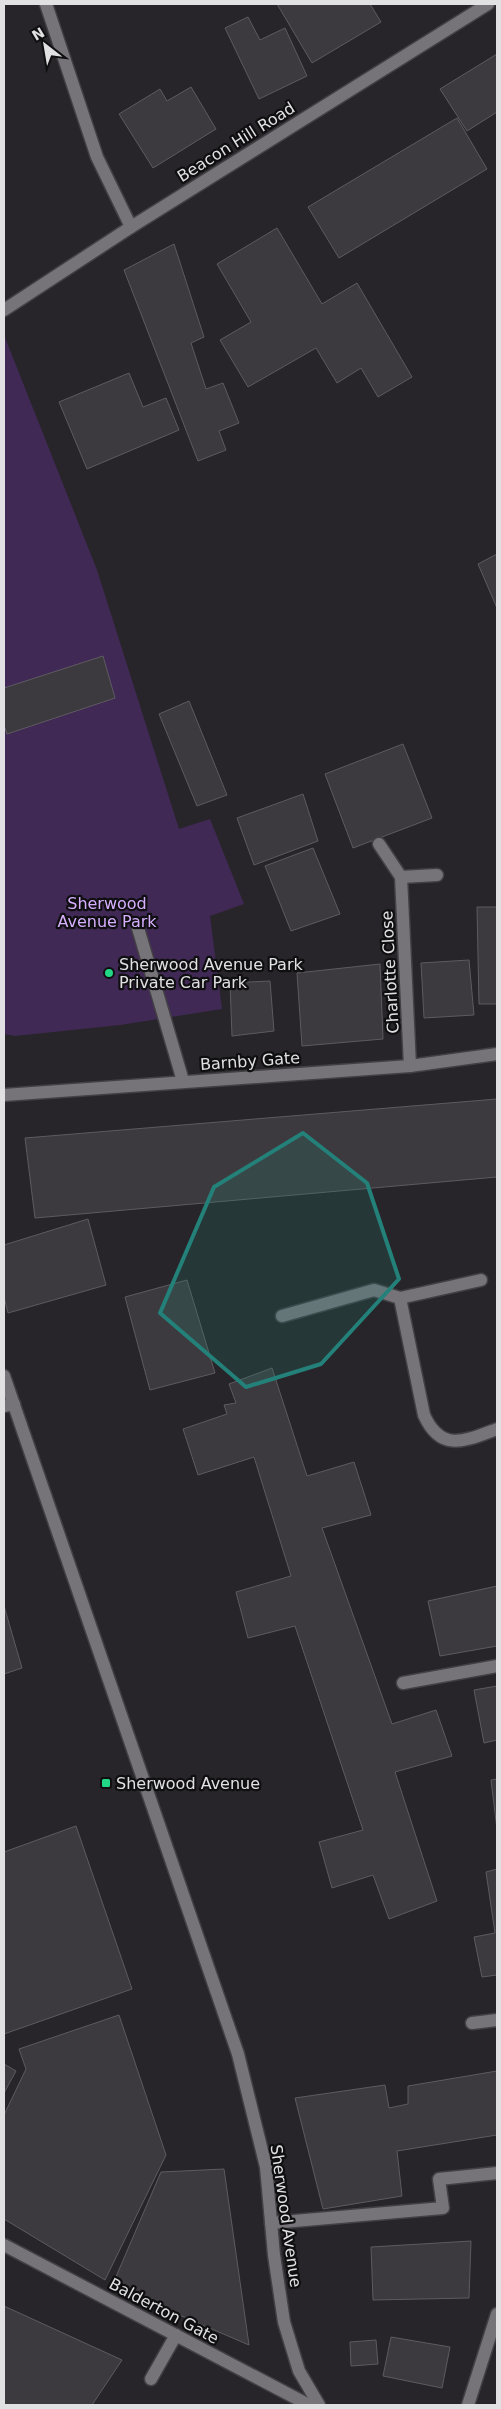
<svg xmlns="http://www.w3.org/2000/svg" width="501" height="2409" viewBox="0 0 501 2409" font-family="'DejaVu Sans',sans-serif">
<style>
.green{fill:#412956}
.building{fill:#3c3a3e;stroke:#5d5b60}
.lines{fill:none;stroke-linecap:round;stroke-linejoin:round}
.lane-casing{stroke:#424044;stroke-width:15}
.street-casing{stroke:#424044;stroke-width:15}
.secondary-casing{stroke:#424044;stroke-width:15}
.lane{stroke:#767479;stroke-width:12}
.street{stroke:#767479;stroke-width:12}
.secondary{stroke:#767479;stroke-width:12}
.marked{fill:#24817a;fill-opacity:0.2;stroke:#24817a;stroke-width:4;stroke-linejoin:round}
.poi-dot{fill:#22d887;stroke:#0f0e10;stroke-width:2}
.labels{text-anchor:middle;dominant-baseline:central;stroke-width:4.5;stroke-linejoin:round;paint-order:stroke}
.street-label{font-size:16px;fill:#e1e0e3;stroke:#0f0e10}
.park-label{font-size:16px;fill:#d6affe;stroke:#0f0e10}
.poi-label{font-size:16px;fill:#e1e0e3;stroke:#0f0e10;text-anchor:start}
</style>
<rect width="100%" height="100%" fill="#272529"/>
<!-- green -->
<polygon class="green" points="4,335 97,570 179,829 210,819 244,904 210,916 222,1009 120,1025 15,1036 4,1034"/>
<!-- building -->
<g class="building">
<polygon points="277,4 370,4 381,22 312,63"/>
<polygon points="248,17 260,40 285,28 307,76 259,99 225,28"/>
<polygon points="497,54 497,112 467,131 440,89"/>
<polygon points="191,87 216,129 153,168 119,114 160,89 167,101"/>
<polygon points="457,118 487,169 339,258 308,207"/>
<polygon points="277,228 322,304 357,283 412,377 378,397 361,368 337,383 316,348 248,387 220,340 251,322 217,264"/>
<polygon points="174,244 204,337 191,343 206,389 223,383 239,423 219,431 226,450 198,461 124,270"/>
<polygon points="129,373 143,407 166,398 179,430 87,469 59,402"/>
<polygon points="497,554 497,608 478,564"/>
<polygon points="103,656 115,698 7,734 4,725 4,688"/>
<polygon points="189,701 227,795 197,806 159,714"/>
<polygon points="403,744 432,818 353,848 325,774"/>
<polygon points="303,794 318,841 254,865 237,818"/>
<polygon points="313,848 340,914 291,931 265,866"/>
<polygon points="477,907 497,907 497,1004 479,1004"/>
<polygon points="469,960 474,1015 424,1018 421,963"/>
<polygon points="380,964 383,1039 302,1046 297,973"/>
<polygon points="270,981 274,1031 232,1036 230,983"/>
<polygon points="497,1099 497,1177 35,1218 25,1138"/>
<polygon points="88,1219 106,1285 8,1313 4,1297 4,1245"/>
<polygon points="187,1280 215,1373 150,1390 125,1297"/>
<polygon points="272,1368 307,1476 354,1462 371,1515 322,1528 392,1724 436,1710 452,1756 395,1772 437,1901 389,1919 373,1875 332,1888 319,1842 363,1830 295,1626 248,1638 236,1592 291,1576 254,1457 198,1475 183,1429 227,1414 224,1405 236,1403 229,1384"/>
<polygon points="497,1586 497,1646 440,1656 428,1601"/>
<polygon points="4,1606 22,1668 4,1674"/>
<polygon points="497,1686 497,1740 484,1743 474,1690"/>
<polygon points="497,1779 497,1829 491,1780"/>
<polygon points="76,1826 132,1989 4,2034 4,1852"/>
<polygon points="497,1869 497,1975 482,1977 474,1937 495,1933 486,1872"/>
<polygon points="119,2015 166,2155 105,2280 4,2219 4,2115 26,2069 19,2049"/>
<polygon points="4,2064 16,2071 4,2093"/>
<polygon points="497,2071 497,2135 397,2151 402,2196 323,2209 295,2098 385,2085 389,2108 408,2104 408,2086"/>
<polygon points="224,2169 249,2345 112,2286 161,2172"/>
<polygon points="471,2241 469,2298 373,2300 371,2247"/>
<polygon points="4,2306 122,2360 92,2405 4,2405"/>
<polygon points="391,2337 450,2347 442,2388 383,2376"/>
<polygon points="376,2340 378,2364 351,2366 350,2342"/>
</g>
<g class="lines">
<!-- lane casing -->
<g class="lane-casing">
<g id="lane">
<polyline points="138,928 183,1081"/>
<path d="M 400,1298 L 424,1415 C 441,1453 465,1441 497,1429"/>
<polyline points="282,1316 374,1290 400,1298 481,1280"/>
<polyline points="271,2223 443,2208 439,2179 497,2173"/>
<polyline points="151,2379 176,2335"/>
<polyline points="468,2405 497,2314"/>
</g>
</g>
<!-- street casing -->
<g class="street-casing">
<g id="street">
<polyline points="46,4 97,157 131,227"/>
<polyline points="4,310 131,227 488,4"/>
<polyline points="379,844 401,877 410,1066"/>
<polyline points="401,877 437,875"/>
<polyline points="4,1406 14,1404"/>
<polyline points="403,1683 497,1666"/>
<polyline points="472,2023 497,2020"/>
<polyline points="4,2245 309,2405"/>
</g>
</g>
<!-- secondary casing -->
<g class="secondary-casing">
<g id="secondary">
<polyline points="4,1095 410,1066 497,1054"/>
<polyline points="4,1376 238,2054 266,2167 274,2255 284,2322 299,2371 319,2405"/>
</g>
</g>
<!-- lane -->
<use href="#lane" class="lane"/>
<!-- street -->
<use href="#street" class="street"/>
<!-- secondary -->
<use href="#secondary" class="secondary"/>
</g>
<!-- marked area -->
<path class="marked" d="M 303,1133 L 367,1183 L 399,1279 L 321,1364 L 246,1387 L 160,1313 L 214,1187 Z"/>
<!-- markers -->
<g class="poi-dot">
<circle cx="109" cy="973" r="5"/>
<rect x="101" y="1778" width="10" height="10" rx="2.5"/>
</g>
<g class="labels">
<!-- street labels -->
<g class="street-label">
<text transform="translate(236 142) rotate(-32)">Beacon Hill Road</text>
<text transform="translate(390 972) rotate(-93)">Charlotte Close</text>
<text transform="translate(250 1061) rotate(-4)">Barnby Gate</text>
<text transform="translate(286 2216) rotate(82)">Sherwood Avenue</text>
<text transform="translate(164 2311) rotate(28)">Balderton Gate</text>
</g>
<!-- park labels -->
<g class="park-label">
<text x="107" y="903">Sherwood<tspan x="107" dy="18">Avenue Park</tspan></text>
</g>
<!-- poi labels -->
<g class="poi-label">
<text x="119" y="964">Sherwood Avenue Park<tspan x="119" dy="18">Private Car Park</tspan></text>
<text x="116" y="1783">Sherwood Avenue</text>
</g>
</g>
<!-- border -->
<rect width="501" height="2409" fill="none" stroke="#e1e0e3" stroke-width="10"/>
<!-- north arrow -->
<g transform="translate(45 45) rotate(329)" stroke="#0f0e10" stroke-width="4" paint-order="stroke">
<path d="M0-4L9 19L0 12L-9 19Z" fill="#e1e0e3"/>
<text y="-8" font-size="14" font-weight="bold" text-anchor="middle" fill="#e1e0e3">N</text>
</g>
</svg>
